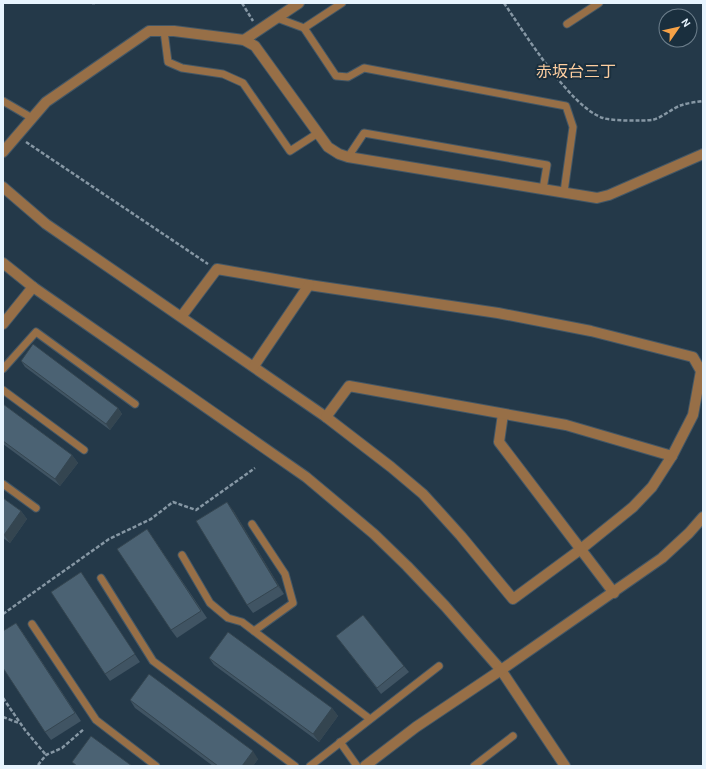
<svg xmlns="http://www.w3.org/2000/svg" width="706" height="769" viewBox="0 0 706 769" font-family="Karla,'Noto Sans JP',sans-serif">
<style>
.lines{fill:none;stroke-linecap:round;stroke-linejoin:round}
.service-casing{stroke:#435766;stroke-width:9}
.minor-casing{stroke:#435766;stroke-width:12}
.tertiary-casing{stroke:#435766;stroke-width:12}
.path{stroke:#8697a4;stroke-width:2.5;stroke-dasharray:4 2;stroke-linecap:butt}
.service{stroke:#976f47;stroke-width:7}
.minor{stroke:#976f47;stroke-width:10}
.tertiary{stroke:#976f47;stroke-width:10}
.wall{fill:#405463}
.shaded-wall{fill:#344550}
.building{fill:#4b6273;stroke:#344550}
.labels{text-anchor:middle;dominant-baseline:central;stroke-width:4;stroke-linejoin:round;paint-order:stroke}
.neighbourhood-label{font-size:16px;fill:#fdcea0;stroke:#1a2f3e}
</style>
<rect width="100%" height="100%" fill="#243949"/>
<g class="lines">
<!-- service casing -->
<g class="service-casing">
<g id="service">
<polyline points="277,18 304,28 336,76 348,77 364,68 566,106 573,127 564,192"/>
<polyline points="567,24 599,3"/>
<polyline points="304,28 342,3"/>
<polyline points="164,31 168,62 182,68 223,74 243,83 290,151 318,133"/>
<polyline points="3,101 32,118"/>
<polyline points="348,157 364,133 547,165 543,189"/>
<polyline points="3,369 36,332 135,404"/>
<polyline points="3,390 84,450"/>
<polyline points="3,484 36,508"/>
<polyline points="252,524 285,574 293,603 254,631"/>
<polyline points="182,555 210,603 228,618 242,622 370,719"/>
<polyline points="101,578 153,661 295,766"/>
<polyline points="32,624 96,720 156,766"/>
<polyline points="340,742 357,766"/>
<polyline points="310,766 439,666"/>
<polyline points="474,766 513,736"/>
</g>
</g>
<!-- minor casing -->
<g class="minor-casing">
<g id="minor">
<polyline points="244,40 299,3"/>
<polyline points="3,152 46,102 149,31 174,31 244,40 255,46 328,147 339,154 348,157 597,198 609,195 703,154"/>
<polyline points="3,187 46,224 326,417 391,467 423,494 461,536 513,599 581,549 633,507 652,487 672,456 693,415 701,371 693,357 591,331 498,313 309,285 217,269 181,317"/>
<polyline points="3,324 33,287"/>
<polyline points="254,366 309,285"/>
<polyline points="503,414 499,442 614,593"/>
<polyline points="326,417 349,386 566,425 672,456"/>
</g>
</g>
<!-- tertiary casing -->
<g class="tertiary-casing">
<g id="tertiary">
<polyline points="3,263 33,287 306,477 374,534 407,566 445,606 501,670 565,766"/>
<polyline points="365,766 416,727 501,670 662,558 689,533 703,517"/>
</g>
</g>
<!-- path -->
<g class="path">
<polyline points="92,3 95,3"/>
<polyline points="242,3 253,21"/>
<path d="M 504,3 C 524,32 570,107 603,118 C 611,121 642,121 652,120 C 662,118 672,108 682,105 C 688,103 696,102 703,101"/>
<polyline points="26,142 208,264"/>
<polyline points="3,614 109,539 151,519 173,502 196,510 255,468"/>
<polyline points="3,698 25,730 46,755"/>
<polyline points="3,717 19,723"/>
<polyline points="38,765 46,755 62,748 84,729"/>
</g>
<!-- service -->
<use href="#service" class="service"/>
<!-- minor -->
<use href="#minor" class="minor"/>
<!-- tertiary -->
<use href="#tertiary" class="tertiary"/>
</g>
<!-- wall -->
<g class="wall">
<polygon points="21,361 118,408 122,414 110,430 25,367"/>
<polygon points="3,404 72,455 78,463 60,486 3,444"/>
<polygon points="3,498 21,511 27,519 10,543 3,538"/>
<polygon points="233,510 284,594 253,613 247,605"/>
<polygon points="147,529 207,618 177,638 171,630"/>
<polygon points="86,580 140,662 110,681 105,674"/>
<polygon points="21,630 81,721 51,740 45,732"/>
<polygon points="336,636 404,666 409,672 381,694"/>
<polygon points="209,658 332,708 338,716 319,742 214,665"/>
<polygon points="130,700 258,759 253,766 213,766 135,708"/>
</g>
<!-- shaded-wall -->
<g class="shaded-wall">
<polygon points="118,408 122,414 110,430 106,424"/>
<polygon points="72,455 78,463 60,486 55,479"/>
<polygon points="227,502 233,510 284,594 278,586"/>
<polygon points="21,511 27,519 10,543 4,535"/>
<polygon points="332,708 338,716 319,742 313,734"/>
<polygon points="253,751 258,759 253,766 242,766"/>
</g>
<!-- building -->
<g class="building">
<polygon points="33,344 118,408 106,424 21,361"/>
<polygon points="3,404 72,455 55,479 3,441"/>
<polygon points="3,498 21,511 4,535 3,534"/>
<polygon points="227,502 278,586 247,605 196,521"/>
<polygon points="147,529 201,611 171,630 117,549"/>
<polygon points="81,572 135,654 105,674 51,592"/>
<polygon points="363,615 404,666 377,688 336,636"/>
<polygon points="16,623 75,713 45,732 3,668 3,631"/>
<polygon points="228,632 332,708 313,734 209,658"/>
<polygon points="149,674 253,751 242,766 218,766 130,700"/>
<polygon points="91,736 132,766 77,766 72,762"/>
</g>
<g class="labels">
<!-- neighbourhood labels -->
<g class="neighbourhood-label">
<text x="576" y="71">赤坂台三丁</text>
</g>
</g>
<!-- border -->
<rect width="706" height="769" fill="none" stroke="#e7f4fe" stroke-width="8"/>
<!-- north arrow -->
<g transform="translate(678 28) rotate(56)"><circle r="19" fill="#1a2f3e" stroke="#6c7e8b"/>
<path d="M0-3L7 15L0 10L-7 15Z" fill="#f6a247"/>
<text y="-6" font-size="11" font-weight="bold" text-anchor="middle" fill="#e7f4fe">N</text>
</g>
</svg>
